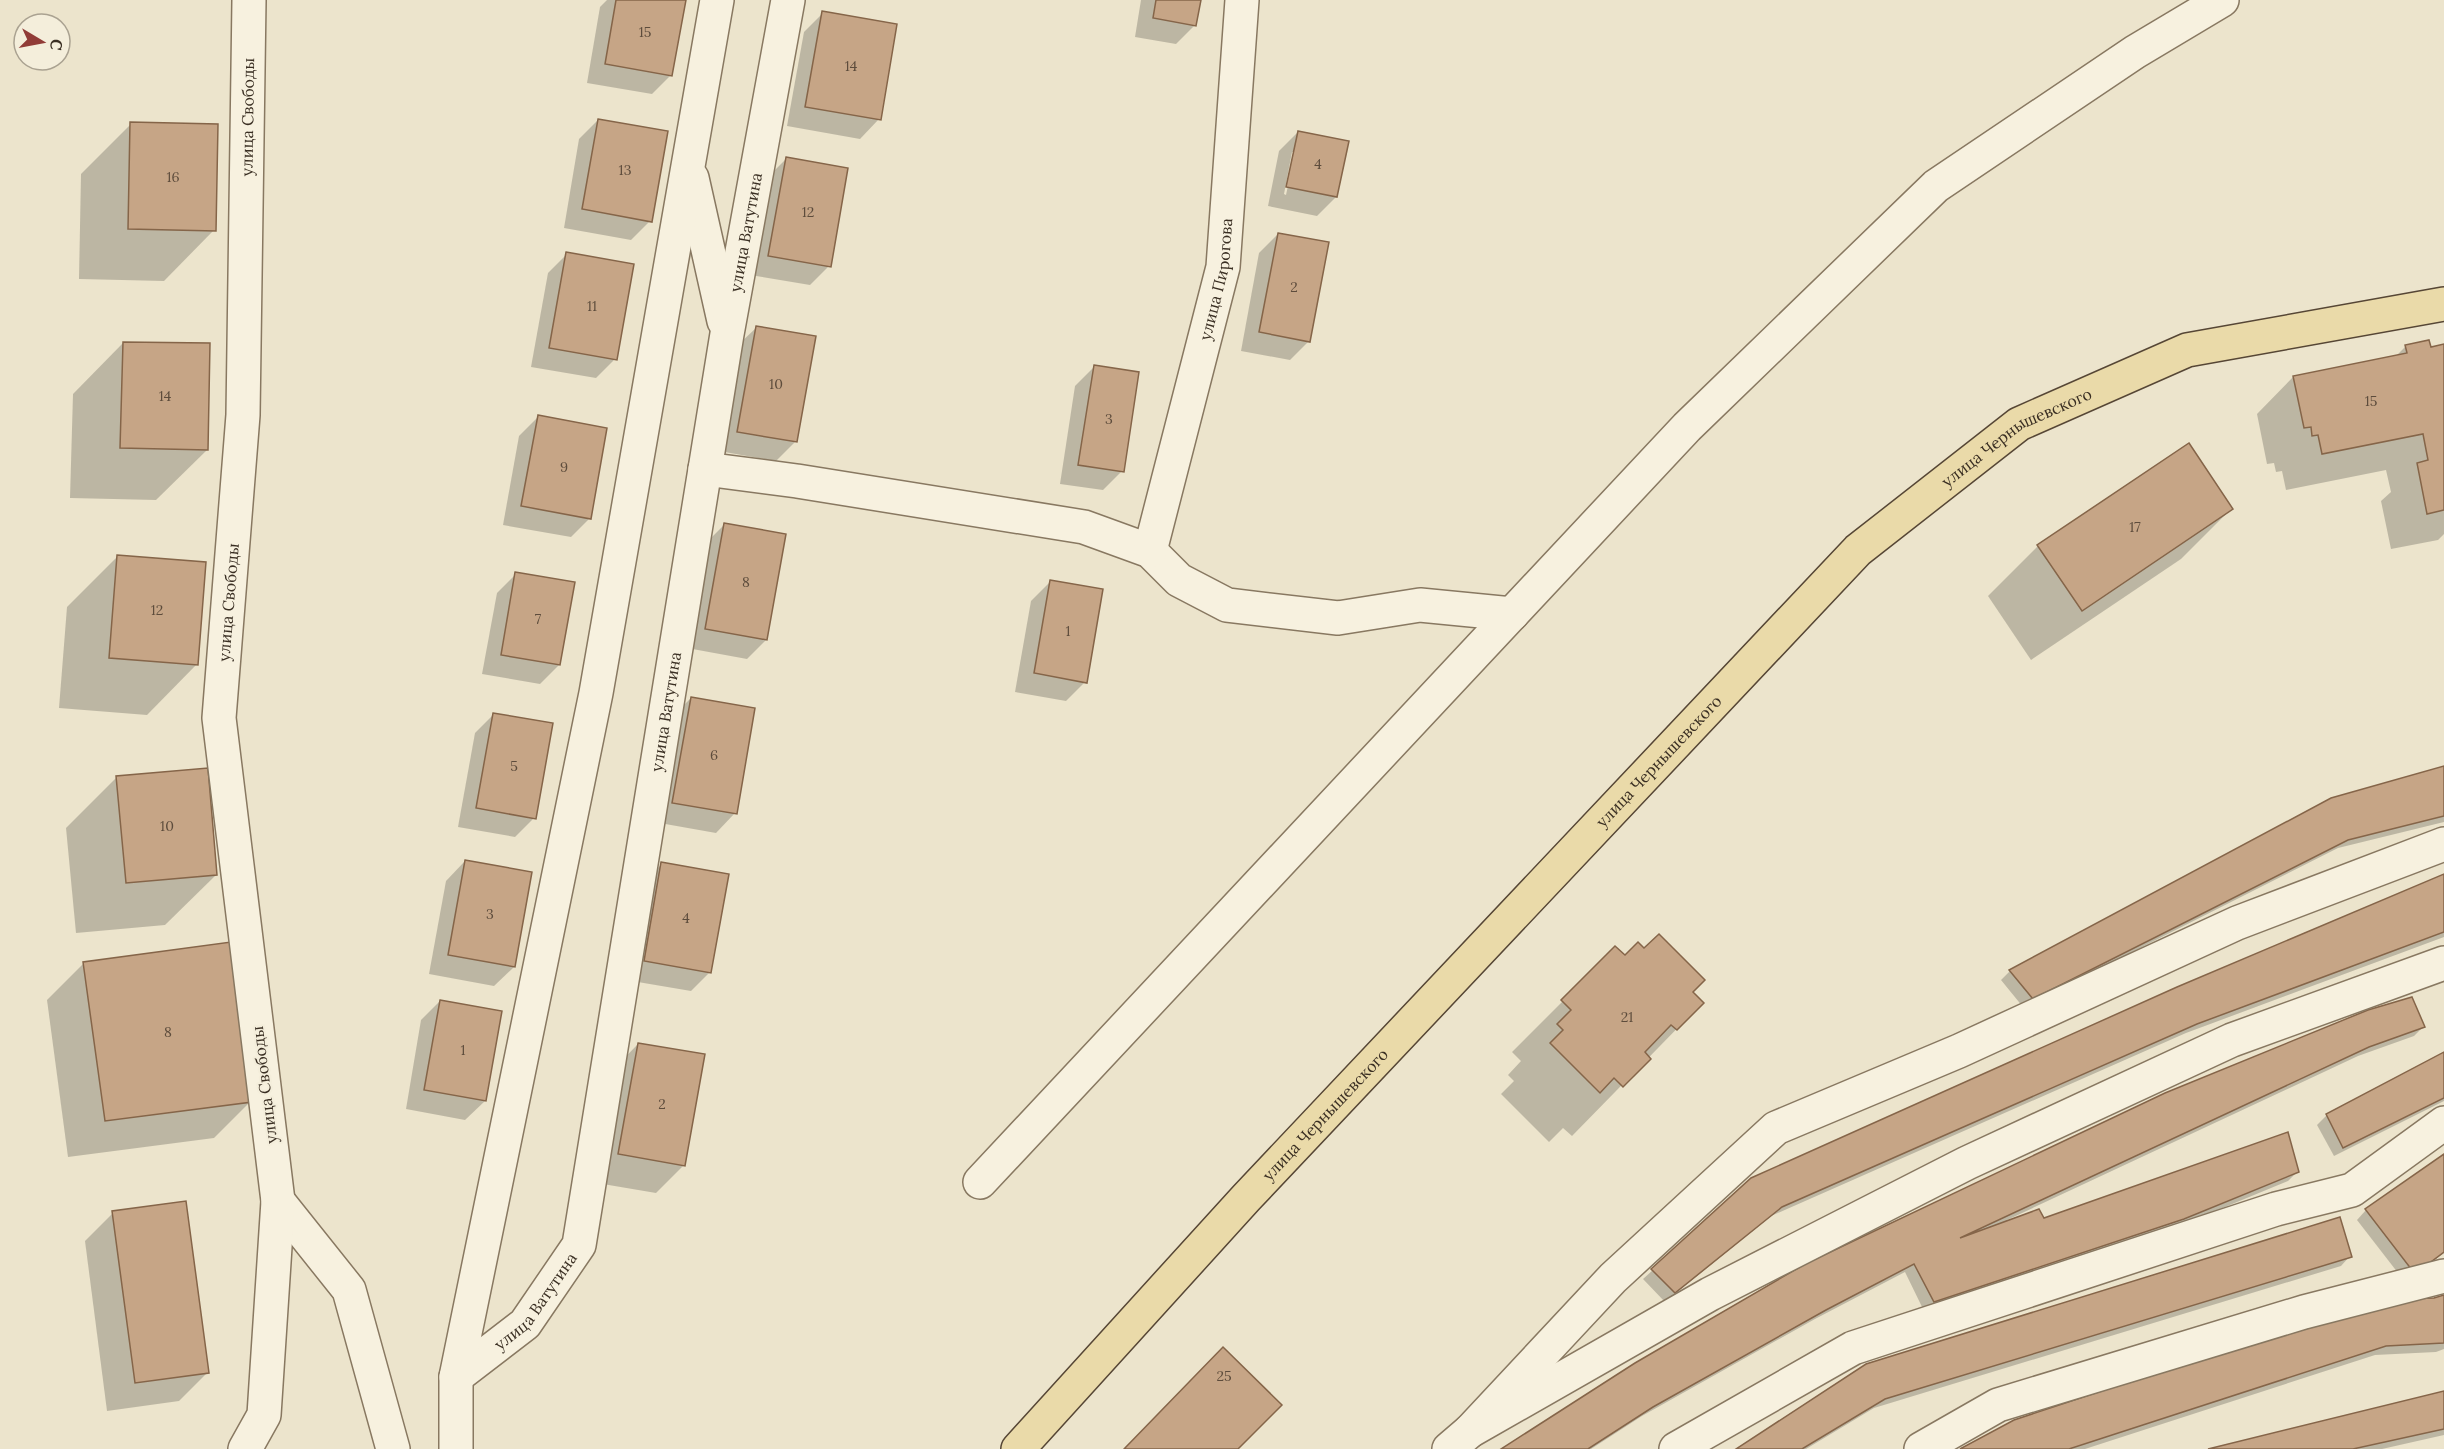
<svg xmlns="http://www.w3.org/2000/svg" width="2444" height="1449" viewBox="0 0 2444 1449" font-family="Lora,serif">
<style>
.shadow{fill:#0003;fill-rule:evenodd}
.building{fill:#c6a586;stroke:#856549;stroke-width:1.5}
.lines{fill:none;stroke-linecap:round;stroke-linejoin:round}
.minor-casing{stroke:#887861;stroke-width:36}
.major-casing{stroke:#564635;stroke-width:36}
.minor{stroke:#f7f1df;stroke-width:33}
.major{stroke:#eadaa9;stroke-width:33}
.labels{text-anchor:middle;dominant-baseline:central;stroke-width:4.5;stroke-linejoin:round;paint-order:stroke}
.number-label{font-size:14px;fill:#5d4c3c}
.street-label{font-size:16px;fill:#3a2f23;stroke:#f4eedb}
</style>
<rect width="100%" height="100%" fill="#ece4cc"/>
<!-- shadow -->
<g class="shadow">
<polygon points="607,0 684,0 671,75 652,94 587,83 600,7"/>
<polygon points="1141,0 1199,0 1195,25 1176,44 1135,37"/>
<polygon points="823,13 879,119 860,139 787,126 804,32"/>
<polygon points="598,120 650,221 631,240 564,228 579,139"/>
<polygon points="131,124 214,230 164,281 79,279 81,174"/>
<path d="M 1298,132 L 1336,197 L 1317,216 L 1268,206 L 1279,151 ZM 1292,152 L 1295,152 L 1286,195 L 1284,194 Z"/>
<polygon points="786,159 829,266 810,285 750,275 767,178"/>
<polygon points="1278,234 1309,341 1290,360 1241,351 1259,253"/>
<polygon points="567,254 615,359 596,378 531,367 548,273"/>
<polygon points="757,327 795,442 776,461 719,451 737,346"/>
<polygon points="123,343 207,450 156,500 70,498 73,394"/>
<polygon points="2406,346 2429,349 2444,346 2444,534 2438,540 2391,549 2381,501 2391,492 2386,470 2286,490 2282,471 2276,472 2274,463 2267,464 2257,414 2293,377 2396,356"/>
<polygon points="1095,366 1122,471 1103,490 1060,484 1075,386"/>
<polygon points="538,417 590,518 571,537 503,525 519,436"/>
<polygon points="2231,509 2181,559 2031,660 1988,596 2038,546"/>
<polygon points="724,525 766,640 747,659 687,648 705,544"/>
<polygon points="117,557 197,664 147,715 59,708 67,607"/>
<polygon points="516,574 559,665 540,684 482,674 497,593"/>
<polygon points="1051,581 1085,682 1066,701 1015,692 1031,601"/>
<polygon points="691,698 735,813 716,833 654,822 672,717"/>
<polygon points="494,714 534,818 515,837 458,827 475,733"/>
<polygon points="2444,768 2444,822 2338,848 2023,1007 2001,980 2010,971"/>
<polygon points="117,777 216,875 165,925 76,933 66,828"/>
<polygon points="465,861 514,967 494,986 429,974 446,881"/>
<polygon points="662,864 710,972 691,991 626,980 643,883"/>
<polygon points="2444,876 2444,937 2186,1033 1771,1216 1665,1302 1643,1279 1653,1270"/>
<polygon points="1616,948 1625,957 1691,992 1702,1003 1572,1136 1563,1128 1549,1142 1501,1094 1514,1081 1508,1075 1521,1061 1512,1052"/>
<polygon points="84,963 251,1101 214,1138 68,1157 47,1000"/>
<polygon points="440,1001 485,1101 465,1120 406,1109 421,1020"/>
<polygon points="2423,1027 2414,1036 2358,1056 2007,1220 2007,1222 2043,1220 2297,1172 2288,1181 2174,1228 1924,1311 1905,1272 1815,1319 1642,1416 1591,1449 1503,1449 2165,1095"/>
<polygon points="638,1044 684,1165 656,1193 591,1182 610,1073"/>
<polygon points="2444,1054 2444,1101 2334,1156 2317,1125 2326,1116"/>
<polygon points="2444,1156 2444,1253 2405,1282 2357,1220 2366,1210"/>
<polygon points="113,1213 207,1373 179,1401 107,1411 85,1241"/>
<polygon points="2350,1256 2341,1266 1874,1408 1806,1449 1739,1449 1866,1366"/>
<polygon points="2444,1297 2444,1349 2436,1352 2375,1355 2085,1449 1963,1449"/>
<polygon points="2444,1392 2444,1435 2382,1449 2214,1449"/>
</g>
<!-- building -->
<g class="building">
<polygon points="616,0 686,0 672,76 605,64"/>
<polygon points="1156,0 1201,0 1196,26 1153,18"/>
<polygon points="822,11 897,24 881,120 805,107"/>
<polygon points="598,119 668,131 652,222 582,209"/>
<polygon points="130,122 218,124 216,231 128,229"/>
<polygon points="1298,131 1349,141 1337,197 1286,187"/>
<polygon points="786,157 848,168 831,267 768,256"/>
<polygon points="1278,233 1329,242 1310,342 1259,332"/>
<polygon points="566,252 634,264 617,360 549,348"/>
<polygon points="756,326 816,336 797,442 737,432"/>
<polygon points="2429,340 2431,347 2444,344 2444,510 2427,514 2417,463 2428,460 2423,434 2322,454 2318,435 2312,436 2311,427 2304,428 2293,376 2407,353 2405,345"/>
<polygon points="123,342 210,343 208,450 120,448"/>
<polygon points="1094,365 1139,372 1124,472 1078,465"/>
<polygon points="538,415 607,428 591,519 521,506"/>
<polygon points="2189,443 2233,509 2082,611 2037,545"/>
<polygon points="724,523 786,534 767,640 705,629"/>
<polygon points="117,555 206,562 198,665 109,658"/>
<polygon points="515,572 575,582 560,665 501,655"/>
<polygon points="1050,580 1103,589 1087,683 1034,673"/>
<polygon points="691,697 755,708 737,814 672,803"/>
<polygon points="493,713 553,723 536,819 476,808"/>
<polygon points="2444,766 2444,816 2348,840 2033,999 2009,970 2331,798"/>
<polygon points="208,768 217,875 126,883 116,776"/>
<polygon points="465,860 532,872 515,967 448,955"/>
<polygon points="661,862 729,874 711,973 644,961"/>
<polygon points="2444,874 2444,932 2197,1024 1782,1207 1675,1293 1651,1269 1751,1178 2177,987"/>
<polygon points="1659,934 1705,980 1693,992 1704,1003 1677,1030 1671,1025 1645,1052 1651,1059 1623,1087 1614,1078 1600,1093 1550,1043 1563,1030 1557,1024 1571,1010 1561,1000 1615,946 1625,955 1638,942 1644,948"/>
<polygon points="231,942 252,1102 105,1121 83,962"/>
<polygon points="2412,997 2425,1027 2369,1047 1960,1238 2039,1209 2044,1218 2288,1132 2299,1172 2184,1219 1934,1302 1914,1264 1826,1310 1653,1407 1588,1449 1501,1449 1635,1363 1805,1264 2165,1093 2368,1010"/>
<polygon points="440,1000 502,1011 486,1101 424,1090"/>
<polygon points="638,1043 705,1054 685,1166 618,1154"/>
<polygon points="2444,1052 2444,1098 2343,1148 2326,1114"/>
<polygon points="2444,1154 2444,1252 2415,1274 2365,1209"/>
<polygon points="186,1201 209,1373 135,1383 112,1211"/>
<polygon points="2340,1217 2352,1257 1885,1399 1802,1449 1736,1449 1866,1364"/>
<polygon points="2444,1295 2444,1343 2386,1346 2069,1449 1960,1449 2014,1420 2377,1300 2434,1298"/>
<polygon points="1223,1347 1282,1405 1238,1449 1124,1449"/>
<polygon points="2444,1391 2444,1429 2353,1449 2208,1449"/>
</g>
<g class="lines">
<!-- minor casing -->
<g class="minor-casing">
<g id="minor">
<polyline points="692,178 724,321"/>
<polyline points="705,469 797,481 1084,527 1150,551 1179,580 1227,605 1338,618 1420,605 1512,614"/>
<path id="s1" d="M 1150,551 L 1223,267 L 1242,0"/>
<polyline points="980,1182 1687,427 1936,186 2135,52 2222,0"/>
<polyline points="278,1201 349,1290 393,1449"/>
<path id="s2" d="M 456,1377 L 525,1324 L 579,1245 L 727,334 L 788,0"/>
<polyline points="1470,1431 1613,1278 1776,1128 1959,1051 2237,923 2444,844"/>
<path id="s3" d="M 245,1449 L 264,1415 L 278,1201 L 219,718 L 243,415 L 249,0"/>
<polyline points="456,1449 456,1377 596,693 717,0"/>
<polyline points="1449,1449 1470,1431 1710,1294 1967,1163 2232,1040 2444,963"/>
<polyline points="1676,1449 1853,1348 2276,1209 2352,1190 2444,1123"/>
<polyline points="1921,1449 1998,1405 2304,1312 2444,1276"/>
</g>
</g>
<!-- major casing -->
<g class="major-casing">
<g id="major">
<path id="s4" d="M 1018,1449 L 1246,1198 L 1858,550 L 2019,424 L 2187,350 L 2444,304"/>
</g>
</g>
<!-- minor -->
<use href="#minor" class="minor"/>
<!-- major -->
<use href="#major" class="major"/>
</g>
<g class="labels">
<!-- number labels -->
<g class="number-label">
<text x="645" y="32">15</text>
<text x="851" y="66">14</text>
<text x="1318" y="164">4</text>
<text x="625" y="170">13</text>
<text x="173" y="177">16</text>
<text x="808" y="212">12</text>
<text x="1294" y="287">2</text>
<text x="592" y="306">11</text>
<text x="776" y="384">10</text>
<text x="165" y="396">14</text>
<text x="2371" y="401">15</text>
<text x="1109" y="419">3</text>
<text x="564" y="467">9</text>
<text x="2135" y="527">17</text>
<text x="746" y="582">8</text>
<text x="157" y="610">12</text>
<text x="538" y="619">7</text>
<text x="1068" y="631">1</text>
<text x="714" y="755">6</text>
<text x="514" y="766">5</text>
<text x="167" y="826">10</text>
<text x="490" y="914">3</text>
<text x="686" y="918">4</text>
<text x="1627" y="1017">21</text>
<text x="168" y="1032">8</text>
<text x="463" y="1050">1</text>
<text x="662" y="1104">2</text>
<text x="1224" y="1376">25</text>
</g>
<!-- street labels -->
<g class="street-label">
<text stroke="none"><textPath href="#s3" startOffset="1342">улица Свободы</textPath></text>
<text stroke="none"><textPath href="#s2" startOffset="1209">улица Ватутина</textPath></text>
<text stroke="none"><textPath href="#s1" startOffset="280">улица Пирогова</textPath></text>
<text stroke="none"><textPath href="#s4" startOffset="1426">улица Чернышевского</textPath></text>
<text stroke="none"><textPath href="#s3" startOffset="856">улица Свободы</textPath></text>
<text stroke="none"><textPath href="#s2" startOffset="723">улица Ватутина</textPath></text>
<text stroke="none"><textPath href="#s4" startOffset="940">улица Чернышевского</textPath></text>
<text transform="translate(264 1085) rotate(-97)">улица Свободы</text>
<text stroke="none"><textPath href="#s4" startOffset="454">улица Чернышевского</textPath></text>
<text stroke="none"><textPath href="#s2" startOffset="111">улица Ватутина</textPath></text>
</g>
</g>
<!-- north arrow -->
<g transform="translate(42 42) rotate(100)"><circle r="28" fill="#f4eedb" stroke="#aaa291" stroke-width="1.5"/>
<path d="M0-4.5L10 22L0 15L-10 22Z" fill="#913c37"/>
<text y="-9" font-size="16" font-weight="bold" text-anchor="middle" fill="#3a2f23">С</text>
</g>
</svg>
